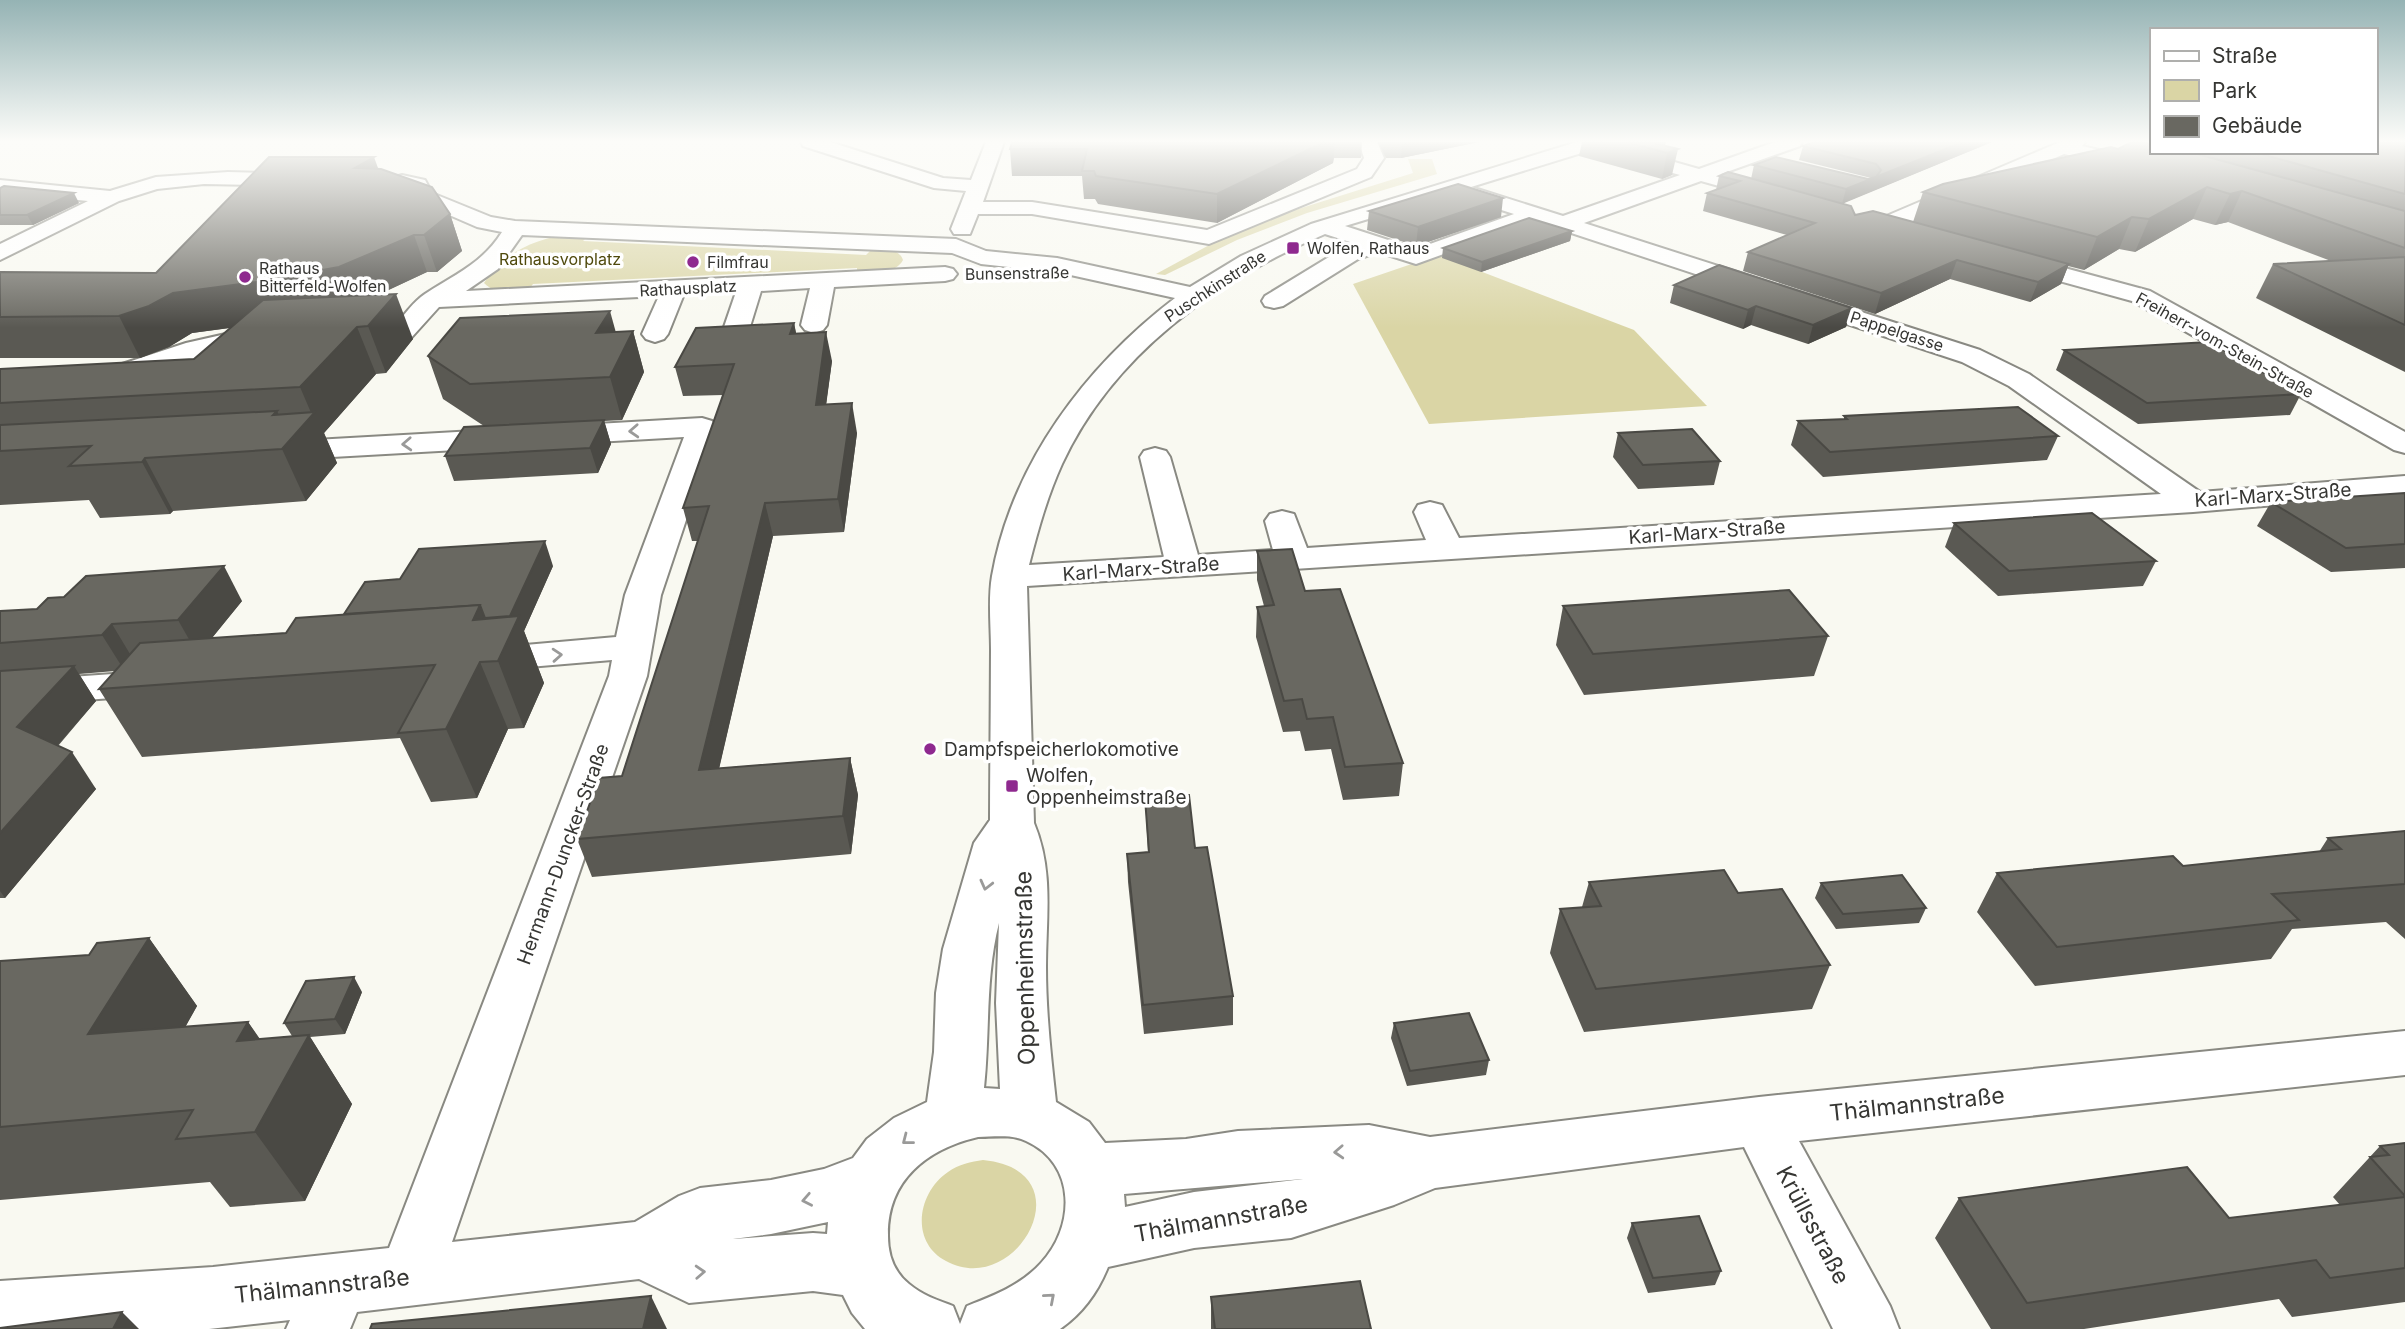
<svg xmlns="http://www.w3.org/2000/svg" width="2405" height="1329" viewBox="0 0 2405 1329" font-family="Inter,sans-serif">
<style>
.green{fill:#dad5a5}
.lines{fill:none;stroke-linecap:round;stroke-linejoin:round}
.minor-casing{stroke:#898982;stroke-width:4}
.minor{fill:#fff;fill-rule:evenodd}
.wall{fill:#5a5953}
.shaded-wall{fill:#4a4944}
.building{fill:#696861;stroke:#4a4944;stroke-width:2}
.oneway{stroke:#9a9a99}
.poi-dot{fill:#8f298f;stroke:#fff;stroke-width:2.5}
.labels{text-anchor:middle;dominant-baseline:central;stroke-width:7;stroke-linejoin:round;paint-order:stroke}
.far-poi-label{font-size:16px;fill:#363633;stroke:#fff;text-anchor:start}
.far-park-label{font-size:16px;fill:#4f490c;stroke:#fff}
.far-street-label{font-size:16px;fill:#363633;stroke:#fff}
.street-label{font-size:19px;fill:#363633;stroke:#fff}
.poi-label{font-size:19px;fill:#363633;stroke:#fff;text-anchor:start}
.near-street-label{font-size:23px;fill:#363633;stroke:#fff}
</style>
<rect width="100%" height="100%" fill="#f9f9f1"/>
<!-- green -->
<g class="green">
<polygon points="1408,159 1432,159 1437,174 1307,213 1237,240 1165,275 1156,274 1224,237 1295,210 1413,173"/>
<path d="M 569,234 L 590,234 L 583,241 L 866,255 L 873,248 C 884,249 899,248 903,260 C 896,274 872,273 857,276 L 857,268 L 533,284 L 526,293 C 510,292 495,294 484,283 C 503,253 534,239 569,234 Z"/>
<polygon points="1438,255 1634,330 1707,406 1429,424 1353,284"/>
<path d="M 983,1160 C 1088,1170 1017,1300 946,1261 C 910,1242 917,1193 948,1172 C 959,1164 971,1162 983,1160 Z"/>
</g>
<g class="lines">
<!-- minor casing -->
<g class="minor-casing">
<g id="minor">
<polygon points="801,142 830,142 943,178 971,180 986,142 1004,142 983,202 1032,202 1207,230 1357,169 1364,158 1359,142 1377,142 1384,158 1371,177 1209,244 1032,214 978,214 970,234 954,234 951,229 966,191 934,188 803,146"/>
<path d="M 1577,142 L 1606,142 L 1604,146 L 1471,187 L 1563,216 L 1680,175 L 1618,158 L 1616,154 L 1618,150 L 1625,148 L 1699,169 L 1775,142 L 1802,142 L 1800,146 L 1721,174 L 1776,190 L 1779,194 L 1776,198 L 1769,200 L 1701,181 L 1584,223 L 1980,350 L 2029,374 L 2200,492 L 2405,476 L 2405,494 L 2193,512 L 1027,586 L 1034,823 C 1054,871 1046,917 1046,967 C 1046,1012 1051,1057 1056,1102 L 1089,1122 L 1105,1143 L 1186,1139 L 1238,1131 L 1369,1125 L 1430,1137 L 1759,1097 L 2405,1031 L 2405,1075 L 1799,1141 L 1890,1306 L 1899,1329 L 1833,1329 L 1744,1147 L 1435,1188 L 1394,1205 L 1291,1238 L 1194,1248 L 1108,1267 C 1098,1292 1082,1314 1060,1329 L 865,1329 L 852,1313 L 843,1295 L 813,1291 L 689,1303 L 639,1279 L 357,1312 L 350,1329 L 286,1329 L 290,1320 L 209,1329 L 0,1329 L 0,1281 L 213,1267 L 389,1248 L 609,676 L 612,660 L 480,671 L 466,668 L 461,660 L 466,652 L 480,649 L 616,637 L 625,595 L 684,437 L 279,460 L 268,457 L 264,451 L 268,445 L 279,442 L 702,418 L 712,421 L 717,427 L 661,595 L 647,676 L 452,1242 L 635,1222 L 679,1196 L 700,1188 L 771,1180 L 824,1169 L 853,1158 L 867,1139 L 894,1118 L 927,1102 L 934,1052 L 936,993 L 943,949 L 974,843 L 990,820 C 990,764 991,707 991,650 C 991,626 988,599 992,576 C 1012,463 1086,366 1175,298 L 1057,272 L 981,264 L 952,253 L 522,235 L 498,269 L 466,291 L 945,267 L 953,269 L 957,274 L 953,279 L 945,281 L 834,287 L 827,325 L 823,330 L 814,333 L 805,330 L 801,325 L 810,288 L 761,291 L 749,330 L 745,335 L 736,338 L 727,335 L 723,330 L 736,292 L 684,294 L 668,334 L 664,339 L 655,342 L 646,339 L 642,334 L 659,296 L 439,307 L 411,338 L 358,343 L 349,340 L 345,335 L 349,330 L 395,326 C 404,315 414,301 425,294 C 455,274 482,264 502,232 L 477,227 L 417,201 L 410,189 L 395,185 L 392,181 L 395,177 L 402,175 L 425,180 L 432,193 L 491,217 L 515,221 L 956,239 L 986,251 L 1057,258 L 1190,287 L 1241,256 L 1311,224 ZM 1451,194 L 1514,214 L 1416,249 L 1345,226 ZM 1535,221 L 1962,362 L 2009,386 L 2161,494 L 1459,538 L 1442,505 L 1430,502 L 1418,505 L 1414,512 L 1426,540 L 1307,548 L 1294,514 L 1282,511 L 1270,514 L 1265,521 L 1273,550 L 1198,555 L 1170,457 L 1166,451 L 1155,448 L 1144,451 L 1140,457 L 1164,557 L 1029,565 C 1038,530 1047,497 1062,464 C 1113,354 1217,280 1325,234 L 1356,244 L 1342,249 L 1265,296 L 1262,301 L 1265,306 L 1274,308 L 1283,306 L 1358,259 L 1378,252 L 1416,264 ZM 999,923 L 996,1003 L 1000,1089 L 984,1088 C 990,1033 985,978 999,923 ZM 978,1137 C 993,1137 1012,1134 1026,1141 C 1077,1164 1075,1227 1041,1263 C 1021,1285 995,1295 967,1306 L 960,1324 L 953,1306 C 937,1300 922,1295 909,1284 C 894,1272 888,1255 888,1236 C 887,1180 927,1149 978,1137 ZM 1303,1179 L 1194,1192 L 1125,1207 L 1124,1194 ZM 828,1222 L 827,1234 L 813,1233 L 733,1239 L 771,1234 Z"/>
<polygon points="2060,142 2085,142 2082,146 2143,160 2146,164 2136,170 2064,154 1893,230 1877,230 1874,225 1877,220"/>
<polygon points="228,172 300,174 307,176 310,180 307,184 300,186 204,184 157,189 119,201 0,260 0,244 88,201 0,192 0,180 110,191 156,177"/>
<polygon points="2013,254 2150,291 2405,432 2405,453 2394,450 2132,301 2005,266 2001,261 2005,256"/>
<polygon points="261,326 270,329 274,334 270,339 203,355 131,382 121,384 104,382 100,376 104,370 186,343"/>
<polygon points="155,671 169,675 175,683 169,691 155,695 0,706 0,682"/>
</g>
</g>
<!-- minor -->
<use href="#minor" class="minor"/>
</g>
<!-- wall -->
<g class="wall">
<polygon points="1012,142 1362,142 1361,158 1334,158 1333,163 1217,223 1098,204 1095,199 1084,199 1082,176 1012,176 1010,149"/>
<polygon points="1378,142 1479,142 1401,158 1386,158"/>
<polygon points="1582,142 1666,142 1665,146 1672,175 1662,179 1579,156"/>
<polygon points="1814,142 1992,142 1843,203 1855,215 1913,222 1923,192 2118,149 2151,152 2375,152 2405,142 2405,372 2256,298 2273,264 2331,261 2228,222 2215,225 2193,219 2135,252 2119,249 2084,270 2068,266 2061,284 2030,302 1950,279 1875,314 1743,271 1748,252 1787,235 1703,211 1707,193 1716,190 1719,176 1751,179 1754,165 1868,179 1871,178 1799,160 1803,146"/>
<polygon points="378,169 450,214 462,251 437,272 427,272 378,295 413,339 386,373 376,374 324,433 337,463 306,501 173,511 170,514 100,518 89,500 0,505 0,369 194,359 230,328 192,333 169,347 140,358 0,358 0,272 156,273"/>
<polygon points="0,188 79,203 33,225 0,225"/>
<polygon points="1369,211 1501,217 1416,246 1367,230"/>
<polygon points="1572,231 1570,241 1481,272 1442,258 1443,248"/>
<polygon points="1674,285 1852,308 1846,327 1808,344 1751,325 1743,329 1670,303"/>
<polygon points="794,323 796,334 832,361 826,404 857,433 844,532 773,536 719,768 850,758 858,795 851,854 592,877 577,839 622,776 698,541 692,541 683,508 723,395 683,396 675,367"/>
<polygon points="633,331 644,372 622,420 604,421 611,444 598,473 454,481 445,456 484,426 443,399 428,356 616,332"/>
<polygon points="2064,350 2301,394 2290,415 2138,424 2056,370"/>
<polygon points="1844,416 2058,436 2047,460 1823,477 1791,445 1798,421 1844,419"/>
<polygon points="1618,433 1720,461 1714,485 1638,489 1613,457"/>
<polygon points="2405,493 2405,568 2331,572 2257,526 2271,502"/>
<polygon points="1954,523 2156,561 2143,586 1998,596 1945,547"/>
<polygon points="1257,551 1305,591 1403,763 1399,796 1343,800 1331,749 1305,751 1300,731 1283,732 1256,637 1257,607 1264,606 1257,580"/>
<polygon points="553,566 524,631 544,683 524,728 508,729 477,798 431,802 400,738 142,757 99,689 115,671 79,674 96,701 58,746 96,789 5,898 0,898 0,611 242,601 212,638 286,633 344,614"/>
<polygon points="1563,606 1828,636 1814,676 1584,695 1556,645"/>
<polygon points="1145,798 1195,848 1233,996 1233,1025 1144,1034 1128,882 1127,854 1148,852"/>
<polygon points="2405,831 2405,939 2386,922 2292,929 2271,959 2035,986 1977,912 1997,873 2183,866 2319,852 2328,838"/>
<polygon points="1589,882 1738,893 1830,965 1812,1009 1584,1032 1550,953 1560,909 1582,907"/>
<polygon points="1821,883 1926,908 1919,923 1836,929 1815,898"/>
<polygon points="149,938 197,1006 185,1027 248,1022 260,1039 292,1036 284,1023 362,992 345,1034 310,1037 352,1104 305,1201 230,1207 210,1182 0,1200 0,961 89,955"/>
<polygon points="1394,1023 1489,1060 1486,1075 1407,1086 1391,1038"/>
<polygon points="2405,1143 2405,1302 2292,1317 2279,1299 2084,1329 1991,1329 1935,1238 1959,1198 2229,1218 2340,1205 2333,1197 2380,1146"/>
<polygon points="1632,1223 1721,1271 1715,1285 1648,1293 1627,1238"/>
<polygon points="1211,1297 1371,1329 1211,1329"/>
</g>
<!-- shaded-wall -->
<g class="shaded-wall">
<polygon points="1324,142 1335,142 1333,163 1217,223 1217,194"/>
<polygon points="1402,142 1479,142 1401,158"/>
<polygon points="1963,142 1992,142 1842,204 1846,189"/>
<polygon points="1678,149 1672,175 1662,179 1667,153"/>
<polygon points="374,157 386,190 355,168"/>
<polygon points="2207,187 2193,219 2135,252 2149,219"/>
<polygon points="2242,191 2228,222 2215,225 2230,194"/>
<polygon points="74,193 79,203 33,225 27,215"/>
<polygon points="1503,198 1501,217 1416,246 1418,227"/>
<polygon points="450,214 462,251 437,272 424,235"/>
<polygon points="2132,217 2119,249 2084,270 2097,237"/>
<polygon points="1572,231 1570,241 1481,272 1482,262"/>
<polygon points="414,235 427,272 354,306 273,322 192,333 169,347 140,358 119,316 173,293"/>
<polygon points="1957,260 1950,279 1875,314 1881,293"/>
<polygon points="2069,264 2061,284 2030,302 2038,282"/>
<polygon points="396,294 413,339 386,373 368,326"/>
<polygon points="1756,306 1751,325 1743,329 1748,310"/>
<polygon points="1852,308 1846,327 1808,344 1813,325"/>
<polygon points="610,311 621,351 596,333"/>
<polygon points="794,323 800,352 790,334"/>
<polygon points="357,327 376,374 324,433 337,463 306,501 282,449 273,415 277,411 291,440 312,415 300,387"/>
<polygon points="633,331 644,372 622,420 610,377"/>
<polygon points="826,332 832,361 822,436 816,405"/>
<polygon points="852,403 857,433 844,532 838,499"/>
<polygon points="604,420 611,444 598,473 590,448"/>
<polygon points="145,458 173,511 170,514 142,462"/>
<polygon points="765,503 773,536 710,808 699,770"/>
<polygon points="545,541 553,566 524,631 544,683 524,728 498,661 473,620 480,605 500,655 514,627 510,616"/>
<polygon points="224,566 242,601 198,655 178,620"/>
<polygon points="112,624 133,659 124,670 102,635"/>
<polygon points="480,662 508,729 477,798 446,729"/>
<polygon points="74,666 96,701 42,763 17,727"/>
<polygon points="72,752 96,789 5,898 0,891 0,833"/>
<polygon points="850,758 858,795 851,854 843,816"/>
<polygon points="149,938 197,1006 143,1103 88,1034"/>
<polygon points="354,977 362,992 345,1034 335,1019"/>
<polygon points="248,1022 285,1077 309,1035 352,1104 305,1201 255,1132 237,1041"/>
<polygon points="651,1296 667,1329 643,1329"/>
<polygon points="122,1312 139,1329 113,1329"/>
</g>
<!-- building -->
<g class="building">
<polygon points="1012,142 1324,142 1217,194 1096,176 1094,171 1082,171 1087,149 1010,149"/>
<polygon points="1626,142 1650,142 1678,149 1667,153"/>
<polygon points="1814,142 1963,142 1846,189 1754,165 1776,157 1868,179 1876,177 1881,170 1876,164 1803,146"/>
<polygon points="2132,142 2141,142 2151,144 2151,152 2189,152 2201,155 2405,211 2405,248 2242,191 2230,194 2207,187 2149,219 2132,217 2097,237 1923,192 1943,184 2111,147 2118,149"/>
<polygon points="2375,142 2405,142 2405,194 2254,152 2375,152"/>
<polygon points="269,157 374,157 355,168 381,169 432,187 450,214 424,235 414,235 339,267 256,282 173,293 149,306 119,316 0,317 0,272 156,273"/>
<polygon points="1728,172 1851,206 1855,215 1873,211 2069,264 2038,282 1957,260 1881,293 1748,252 1815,223 1707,193 1740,181 1719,176"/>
<polygon points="1458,184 1503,198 1418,227 1369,211"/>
<polygon points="4,186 74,193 27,215 0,215 0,188"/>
<polygon points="1529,218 1572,231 1482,262 1443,248"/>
<polygon points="2405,257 2405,325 2273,264"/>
<polygon points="1719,265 1852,308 1813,325 1756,306 1748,310 1674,285"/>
<polygon points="396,294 368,326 357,327 300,387 0,403 0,369 194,359 263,300"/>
<polygon points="610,311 596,333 633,331 610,377 470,384 428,356 460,318"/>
<polygon points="794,323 790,334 826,332 816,405 852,403 838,499 765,503 699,770 850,758 843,816 577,839 599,778 622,776 709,506 683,508 734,364 675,367 696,328"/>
<polygon points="2209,342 2301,394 2147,403 2064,350"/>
<polygon points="2018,407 2058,436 1830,452 1798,421 1847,419 1844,416"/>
<polygon points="277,411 273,415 315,412 282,449 145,458 142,462 69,466 91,446 0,451 0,425"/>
<polygon points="604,420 590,448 445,456 464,427"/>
<polygon points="1692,429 1720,461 1643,465 1618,433"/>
<polygon points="2405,493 2405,544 2346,548 2271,502"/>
<polygon points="2092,513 2156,561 2009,571 1954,523"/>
<polygon points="545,541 510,616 485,618 480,605 344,614 365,582 400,579 419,549"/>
<polygon points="1292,549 1305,591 1340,589 1403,763 1345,767 1333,717 1307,719 1302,699 1284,701 1257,607 1274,605 1257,551"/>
<polygon points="224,566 178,620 112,624 102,635 0,643 0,611 37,609 48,598 64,597 86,576"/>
<polygon points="1789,590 1828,636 1593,654 1563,606"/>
<polygon points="480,605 473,620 519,616 498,661 480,662 446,729 398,733 435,665 99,689 140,643 286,633 296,618"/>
<polygon points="74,666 17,727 72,752 0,833 0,671"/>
<polygon points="1189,795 1195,848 1207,847 1233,996 1143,1005 1127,854 1149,852 1145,798"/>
<polygon points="2405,831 2405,884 2272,894 2299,920 2057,947 1997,873 2173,856 2183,866 2341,849 2328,838"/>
<polygon points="1724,870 1738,893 1782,889 1830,965 1596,989 1560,909 1601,906 1589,882"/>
<polygon points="1902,875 1926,908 1843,914 1821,883"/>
<polygon points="149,938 88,1034 248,1022 237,1041 309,1035 255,1132 176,1139 193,1110 0,1127 0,961 89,955 97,943"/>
<polygon points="354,977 335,1019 284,1023 306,981"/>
<polygon points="1469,1013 1489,1060 1410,1071 1394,1023"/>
<polygon points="2405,1143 2405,1196 2370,1157 2389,1155 2380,1146"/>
<polygon points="2187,1167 2229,1218 2405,1197 2405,1268 2330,1278 2316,1260 2027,1303 1959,1198"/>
<polygon points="1699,1216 1721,1271 1653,1278 1632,1223"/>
<polygon points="1360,1281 1371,1329 1215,1329 1211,1297"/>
<polygon points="651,1296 643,1329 370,1329 372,1324"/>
<polygon points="122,1312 113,1329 0,1329 0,1328"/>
</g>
<!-- one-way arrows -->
<defs><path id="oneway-chevron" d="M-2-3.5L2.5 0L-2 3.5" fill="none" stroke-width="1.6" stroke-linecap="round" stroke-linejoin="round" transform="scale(1.75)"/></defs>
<g class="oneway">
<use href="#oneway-chevron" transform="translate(634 431) rotate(177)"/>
<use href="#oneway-chevron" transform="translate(407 444) rotate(177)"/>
<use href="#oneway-chevron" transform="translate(557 655) rotate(-4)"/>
<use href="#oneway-chevron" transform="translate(986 885) rotate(104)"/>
<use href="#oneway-chevron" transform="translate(907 1140) rotate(142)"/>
<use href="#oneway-chevron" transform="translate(1339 1152) rotate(177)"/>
<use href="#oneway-chevron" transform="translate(807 1200) rotate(169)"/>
<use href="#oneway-chevron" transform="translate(700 1272) rotate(-3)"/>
<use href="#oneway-chevron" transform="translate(1050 1298) rotate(-41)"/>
</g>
<!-- sky -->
<linearGradient id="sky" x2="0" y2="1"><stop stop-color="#95b3b4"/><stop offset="0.43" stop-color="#fcfcf9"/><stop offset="1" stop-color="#fcfcf9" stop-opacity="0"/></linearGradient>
<rect width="2405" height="328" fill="url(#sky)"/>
<!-- markers -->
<g class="poi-dot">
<rect x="1286" y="241" width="14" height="14" rx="3.5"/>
<circle cx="693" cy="262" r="7"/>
<circle cx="245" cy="277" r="7"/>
<circle cx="930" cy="749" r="7"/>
<rect x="1005" y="779" width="14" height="14" rx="3.5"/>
</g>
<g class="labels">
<!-- far-poi labels -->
<g class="far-poi-label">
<text x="1307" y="248">Wolfen, Rathaus</text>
<text x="707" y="262">Filmfrau</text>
<text x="259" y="268">Rathaus<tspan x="259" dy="18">Bitterfeld-Wolfen</tspan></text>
</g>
<!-- far-park labels -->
<g class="far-park-label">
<text x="560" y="259">Rathausvorplatz</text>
</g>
<!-- far-street labels -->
<g class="far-street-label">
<text transform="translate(1017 273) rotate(-1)">Bunsenstraße</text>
<text transform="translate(1215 286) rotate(-33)">Puschkinstraße</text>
<text transform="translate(688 288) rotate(-3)">Rathausplatz</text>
<text transform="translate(1897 331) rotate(18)">Pappelgasse</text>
<text transform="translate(2225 345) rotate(29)">Freiherr-vom-Stein-Straße</text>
</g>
<!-- street labels -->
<g class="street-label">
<text transform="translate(2273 495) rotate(-4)">Karl-Marx-Straße</text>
<text transform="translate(1707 532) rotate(-4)">Karl-Marx-Straße</text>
<text transform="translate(1141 569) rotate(-4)">Karl-Marx-Straße</text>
<text transform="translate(563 854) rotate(-70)">Hermann-Duncker-Straße</text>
</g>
<!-- poi labels -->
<g class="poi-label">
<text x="944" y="749">Dampfspeicherlokomotive</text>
<text x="1026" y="775">Wolfen,<tspan x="1026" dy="22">Oppenheimstraße</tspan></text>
</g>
<!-- near-street labels -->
<g class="near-street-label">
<text transform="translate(1025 968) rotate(-91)">Oppenheimstraße</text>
<text transform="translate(1917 1104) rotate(-6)">Thälmannstraße</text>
<text transform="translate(1221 1219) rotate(-10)">Thälmannstraße</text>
<text transform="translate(1813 1225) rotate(62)">Krüllsstraße</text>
<text transform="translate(322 1286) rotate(-6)">Thälmannstraße</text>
</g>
</g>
<!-- legend -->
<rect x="2150" y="28" width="228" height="126" fill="#ffffff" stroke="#afafad" stroke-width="2"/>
<rect x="2164" y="51" width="35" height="10" fill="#ffffff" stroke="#afafad" stroke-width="2"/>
<text x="2212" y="63" font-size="21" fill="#363633">Straße</text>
<rect x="2164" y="80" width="35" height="21" fill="#dad5a5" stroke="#afafad" stroke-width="2"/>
<text x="2212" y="98" font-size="21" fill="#363633">Park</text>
<rect x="2164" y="116" width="35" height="21" fill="#696861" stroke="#afafad" stroke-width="2"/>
<text x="2212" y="133" font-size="21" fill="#363633">Gebäude</text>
</svg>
